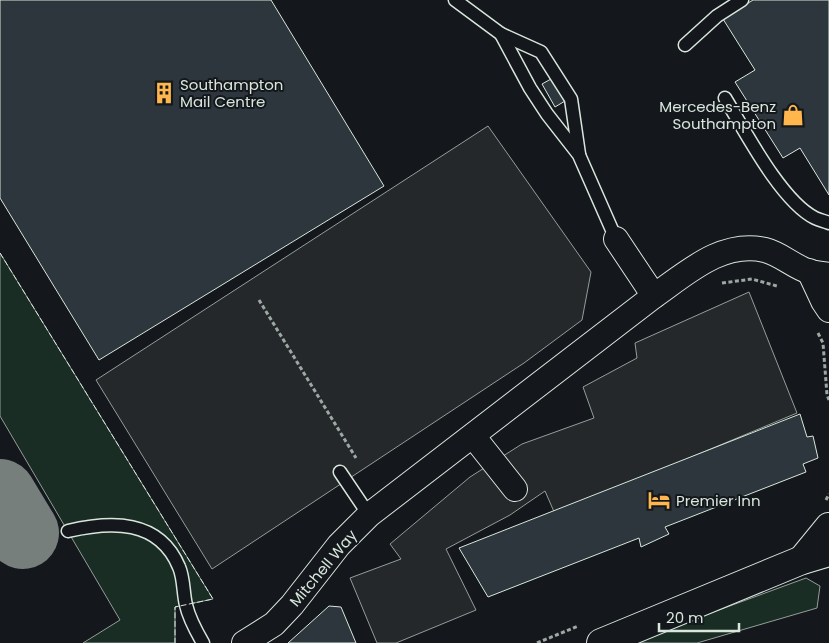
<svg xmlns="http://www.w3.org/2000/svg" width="829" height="643" viewBox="0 0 829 643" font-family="Poppins,sans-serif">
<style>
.green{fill:#1a2d24;stroke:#939e99}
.parking{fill:#24282b;stroke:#939e99}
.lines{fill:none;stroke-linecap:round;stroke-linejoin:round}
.taxiway{stroke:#767f7c;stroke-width:72}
.building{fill:#2c363c;stroke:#d8e6dc}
.lane-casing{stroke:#d8e6dc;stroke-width:15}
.street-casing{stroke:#d8e6dc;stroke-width:26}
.secondary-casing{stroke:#d8e6dc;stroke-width:30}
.path{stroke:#9da8a2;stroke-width:3;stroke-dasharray:4 2.5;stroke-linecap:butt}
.lane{stroke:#14181c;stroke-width:12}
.street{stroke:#14181c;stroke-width:24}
.secondary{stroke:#14181c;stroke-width:28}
.fence{stroke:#d8e6dc;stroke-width:1;stroke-dasharray:6 2.5;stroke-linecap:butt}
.labels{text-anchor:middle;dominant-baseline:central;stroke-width:4;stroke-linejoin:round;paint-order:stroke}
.poi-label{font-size:15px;fill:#d8e6dc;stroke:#14181c;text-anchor:start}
.street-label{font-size:15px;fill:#d8e6dc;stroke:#14181c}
</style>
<rect width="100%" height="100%" fill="#14181c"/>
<!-- green -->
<g class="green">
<polygon points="0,253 213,599 175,607 175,643 83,643 120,620 0,416"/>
<polygon points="806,578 820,586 817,608 697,643 629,643"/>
</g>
<!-- parking -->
<g class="parking">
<polygon points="488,126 591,272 582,320 524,363 212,569 96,380"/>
<polygon points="749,292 797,413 555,514 545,491 510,515 446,549 476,610 396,643 377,643 350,578 401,559 390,544 470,477 522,444 594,418 583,387 637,358 635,343"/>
</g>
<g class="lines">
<!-- taxiway -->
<polyline class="taxiway" points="0,495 23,533"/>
</g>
<!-- building -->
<g class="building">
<polygon points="0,0 271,0 384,186 99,360 0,198"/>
<polygon points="753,0 829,0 829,195 800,148 783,158 735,82 755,70 723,19"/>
<polygon points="551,79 565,101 555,107 542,84"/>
<polygon points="800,414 807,437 813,436 818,458 803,464 806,472 665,527 669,534 641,547 639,538 488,597 459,548"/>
<polygon points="329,606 341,607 356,643 288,643"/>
</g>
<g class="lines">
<!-- lane casing -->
<g class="lane-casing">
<g id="lane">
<polyline points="455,0 501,34 541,52 571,99 579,154"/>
<polyline points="501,34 530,88 547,114 579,155 616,239"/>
<polyline points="685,45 717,16 742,0"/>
<path d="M 725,98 C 745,131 781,201 815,218 C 819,220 824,221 829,223"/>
<polyline points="340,472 369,515"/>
<path d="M 68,531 C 111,521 159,519 179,567 C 184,578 183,593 186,605 C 189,618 196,631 203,643"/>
</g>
</g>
<!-- street casing -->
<g class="street-casing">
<g id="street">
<polyline points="616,239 654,296"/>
<polyline points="809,271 823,301 829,310"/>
<polyline points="473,436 515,489"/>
<path d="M 244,643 L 274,624 L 292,605 L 339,545 L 369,515 L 654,296 C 687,273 722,240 765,250 C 781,254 794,267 810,272 C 816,273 823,274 829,275"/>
</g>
</g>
<!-- secondary casing -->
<g class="secondary-casing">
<g id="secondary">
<polyline points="802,560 829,527"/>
<polyline points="601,643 802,560 829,552"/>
</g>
</g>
<!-- path -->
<g class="path">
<polyline points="722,283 752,279 777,286"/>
<polyline points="259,300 356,458"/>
<polyline points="818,333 823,343 827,395 829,400"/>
<polyline points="826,500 829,494"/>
<polyline points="537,643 578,626"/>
</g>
<!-- lane -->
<use href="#lane" class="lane"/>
<!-- street -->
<use href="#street" class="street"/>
<!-- secondary -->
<use href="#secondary" class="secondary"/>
<!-- fence -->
<polyline class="fence" points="0,253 213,599 175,607 175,643"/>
</g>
<!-- icons -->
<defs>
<g id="building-bare" transform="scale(1.725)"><path d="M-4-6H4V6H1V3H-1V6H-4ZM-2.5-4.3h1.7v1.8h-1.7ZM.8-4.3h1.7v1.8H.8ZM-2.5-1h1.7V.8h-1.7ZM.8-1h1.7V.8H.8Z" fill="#ffb74d" stroke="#14181c" stroke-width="2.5" paint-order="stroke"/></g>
<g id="shop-bare" transform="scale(1.725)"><path d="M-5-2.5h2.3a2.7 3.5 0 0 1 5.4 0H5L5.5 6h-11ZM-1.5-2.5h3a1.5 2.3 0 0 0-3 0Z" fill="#ffb74d" stroke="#14181c" stroke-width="2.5" paint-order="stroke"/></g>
<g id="hotel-bare" transform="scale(1.725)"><path d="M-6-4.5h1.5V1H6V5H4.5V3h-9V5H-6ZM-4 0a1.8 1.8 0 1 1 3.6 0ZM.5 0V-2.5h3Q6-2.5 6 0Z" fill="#ffb74d" stroke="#14181c" stroke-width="2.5" paint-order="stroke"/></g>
</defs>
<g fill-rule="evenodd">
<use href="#building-bare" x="164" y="93"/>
<use href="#shop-bare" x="793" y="115"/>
<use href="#hotel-bare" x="659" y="500"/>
</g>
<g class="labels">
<!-- poi labels -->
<g class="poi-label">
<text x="180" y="84">Southampton<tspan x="180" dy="17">Mail Centre</tspan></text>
<text x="776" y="106" text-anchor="end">Mercedes-Benz<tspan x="776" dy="17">Southampton</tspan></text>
<text x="676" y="500">Premier Inn</text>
</g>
<!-- street labels -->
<g class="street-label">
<text transform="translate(323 568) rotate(-50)">Mitchell Way</text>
</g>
</g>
<!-- scale -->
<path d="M659 623v8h80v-8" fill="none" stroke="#d8e6dc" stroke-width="2.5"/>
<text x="666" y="623" font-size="15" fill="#d8e6dc" stroke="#14181c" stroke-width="4" paint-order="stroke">20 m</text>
</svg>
